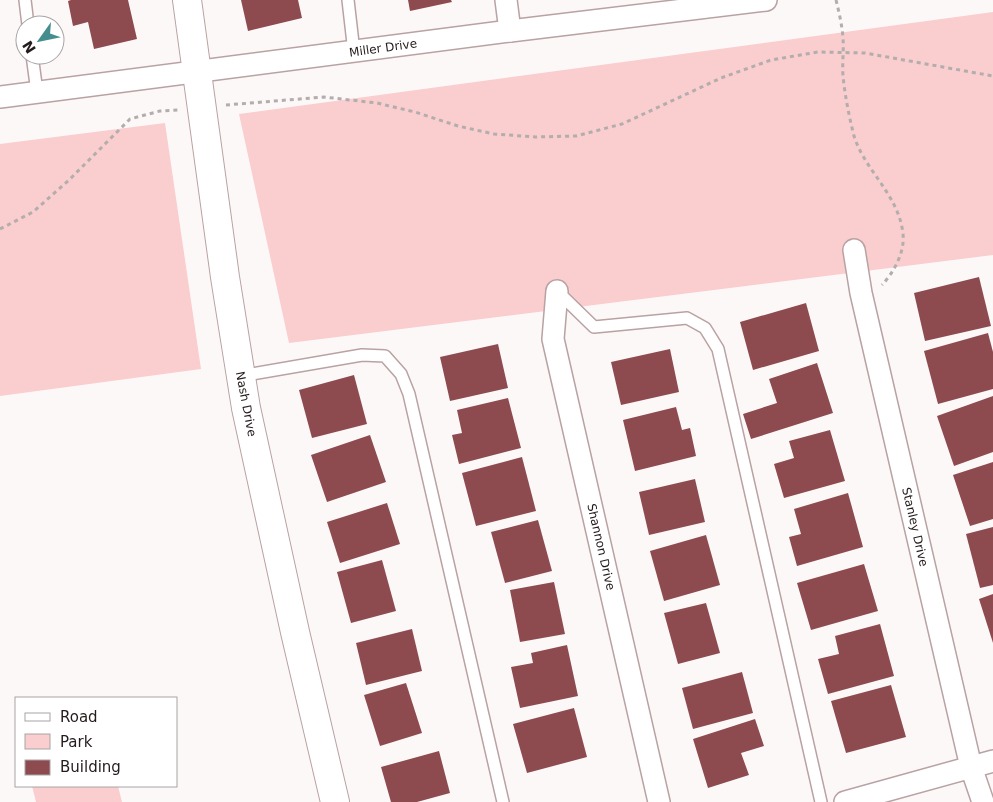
<svg xmlns="http://www.w3.org/2000/svg" width="993" height="802" viewBox="0 0 993 802" font-family="'DejaVu Sans',sans-serif">
<style>
.green{fill:#facdce}
.building{fill:#8d4b50}
.lines{fill:none;stroke-linecap:round;stroke-linejoin:round}
.service-casing{stroke:#b9a2a3;stroke-width:14}
.minor-casing{stroke:#b9a2a3;stroke-width:24}
.tertiary-casing{stroke:#b9a2a3;stroke-width:30}
.path{stroke:#b3adad;stroke-width:3;stroke-dasharray:4 4;stroke-linecap:butt}
.service{stroke:#fff;stroke-width:11}
.minor{stroke:#fff;stroke-width:21}
.tertiary{stroke:#fff;stroke-width:28}
.labels{text-anchor:middle;dominant-baseline:central;stroke-width:5;stroke-linejoin:round;paint-order:stroke}
.street-label{font-size:12px;fill:#241b1c;stroke:#fff}
</style>
<rect width="100%" height="100%" fill="#fdf8f8"/>
<!-- green -->
<g class="green">
<polygon points="993,12 993,255 289,343 239,114"/>
<polygon points="165,123 201,369 0,396 0,144"/>
<polygon points="32,786 118,786 122,802 36,802"/>
</g>
<!-- building -->
<g class="building">
<polygon points="71,0 128,0 137,39 94,49 88,22 73,26 68,1"/>
<polygon points="241,0 298,0 302,18 248,31"/>
<polygon points="408,0 451,0 452,2 410,11"/>
<polygon points="979,277 991,326 925,341 914,293"/>
<polygon points="806,303 819,351 753,370 740,322"/>
<polygon points="988,333 993,352 993,389 938,404 924,351"/>
<polygon points="498,344 508,388 450,401 440,357"/>
<polygon points="670,349 679,392 621,405 611,362"/>
<polygon points="817,363 833,413 751,439 743,414 777,403 769,379"/>
<polygon points="354,375 367,424 312,438 299,390"/>
<polygon points="993,396 993,452 954,466 937,416"/>
<polygon points="508,398 521,448 459,464 452,435 462,433 457,410"/>
<polygon points="676,407 682,430 690,428 696,456 635,471 623,420"/>
<polygon points="830,430 845,481 784,498 774,464 794,458 789,441"/>
<polygon points="370,435 386,482 327,502 311,455"/>
<polygon points="522,457 536,511 476,526 462,473"/>
<polygon points="993,462 993,519 970,526 953,475"/>
<polygon points="695,479 705,522 649,535 639,492"/>
<polygon points="848,493 863,547 797,566 789,537 801,534 794,509"/>
<polygon points="387,503 400,544 340,563 327,522"/>
<polygon points="538,520 552,571 505,583 491,532"/>
<polygon points="993,527 993,585 980,588 966,534"/>
<polygon points="706,535 720,585 664,601 650,551"/>
<polygon points="382,560 396,611 351,623 337,572"/>
<polygon points="864,564 878,611 811,630 797,583"/>
<polygon points="554,582 565,634 520,642 510,590"/>
<polygon points="993,594 993,643 979,599"/>
<polygon points="706,603 720,653 678,664 664,613"/>
<polygon points="880,624 894,676 828,694 818,659 839,654 835,636"/>
<polygon points="412,629 422,671 366,685 356,643"/>
<polygon points="567,645 578,696 520,708 511,667 533,663 531,653"/>
<polygon points="742,672 753,713 693,729 682,688"/>
<polygon points="406,683 422,733 380,746 364,695"/>
<polygon points="891,685 906,737 846,753 831,701"/>
<polygon points="574,708 587,757 527,773 513,724"/>
<polygon points="755,719 764,746 741,753 749,775 708,788 693,739"/>
<polygon points="439,751 450,793 417,802 391,802 381,767"/>
</g>
<g class="lines">
<!-- service casing -->
<g class="service-casing">
<g id="service">
<polyline points="25,0 28,25"/>
<polyline points="348,0 354,52"/>
<polyline points="32,55 37,92"/>
<polyline points="557,291 594,327 687,318 705,328 718,349 821,802"/>
<polyline points="240,376 362,355 385,356 401,374 409,394 503,802"/>
</g>
</g>
<!-- minor casing -->
<g class="minor-casing">
<g id="minor">
<polyline points="506,0 510,31"/>
<polyline points="0,97 510,31 766,0"/>
<polyline points="854,250 861,293 971,767 983,802"/>
<polyline points="557,291 553,339 659,802"/>
<polyline points="845,802 993,761"/>
</g>
</g>
<!-- tertiary casing -->
<g class="tertiary-casing">
<polyline id="tertiary" points="187,0 225,277 246,408 295,632 335,802"/>
</g>
<!-- path -->
<g class="path">
<path d="M 836,0 C 839,12 842,25 843,38 C 844,50 842,63 843,76 C 845,96 849,116 854,136 C 865,171 899,195 903,234 C 905,252 894,272 882,285"/>
<polyline points="226,105 324,97 377,103 415,112 458,126 494,134 536,137 576,136 622,124 721,78 771,60 818,52 865,53 993,76"/>
<polyline points="0,229 33,212 69,180 130,119 160,111 178,110"/>
</g>
<!-- service -->
<use href="#service" class="service"/>
<!-- minor -->
<use href="#minor" class="minor"/>
<!-- tertiary -->
<use href="#tertiary" class="tertiary"/>
</g>
<g class="labels">
<!-- street labels -->
<g class="street-label">
<text transform="translate(383 48) rotate(-8)">Miller Drive</text>
<text transform="translate(246 404) rotate(79)">Nash Drive</text>
<text transform="translate(915 527) rotate(77)">Stanley Drive</text>
<text transform="translate(601 547) rotate(77)">Shannon Drive</text>
</g>
</g>
<!-- legend -->
<rect x="15" y="697" width="162" height="90" fill="#ffffff" stroke="#a7a4a4"/>
<rect x="25" y="713" width="25" height="8" fill="#ffffff" stroke="#a7a4a4"/>
<text x="60" y="722" font-size="15" fill="#241b1c">Road</text>
<rect x="25" y="734" width="25" height="15" fill="#facdce" stroke="#a7a4a4"/>
<text x="60" y="747" font-size="15" fill="#241b1c">Park</text>
<rect x="25" y="760" width="25" height="15" fill="#8d4b50" stroke="#a7a4a4"/>
<text x="60" y="772" font-size="15" fill="#241b1c">Building</text>
<!-- north arrow -->
<g transform="translate(40 40) rotate(237)"><circle r="24" fill="#ffffff" stroke="#a7a4a4"/>
<path d="M0-4L9 19L0 12L-9 19Z" fill="#468e8e"/>
<text y="-8" font-size="14" font-weight="bold" text-anchor="middle" fill="#241b1c">N</text>
</g>
</svg>
